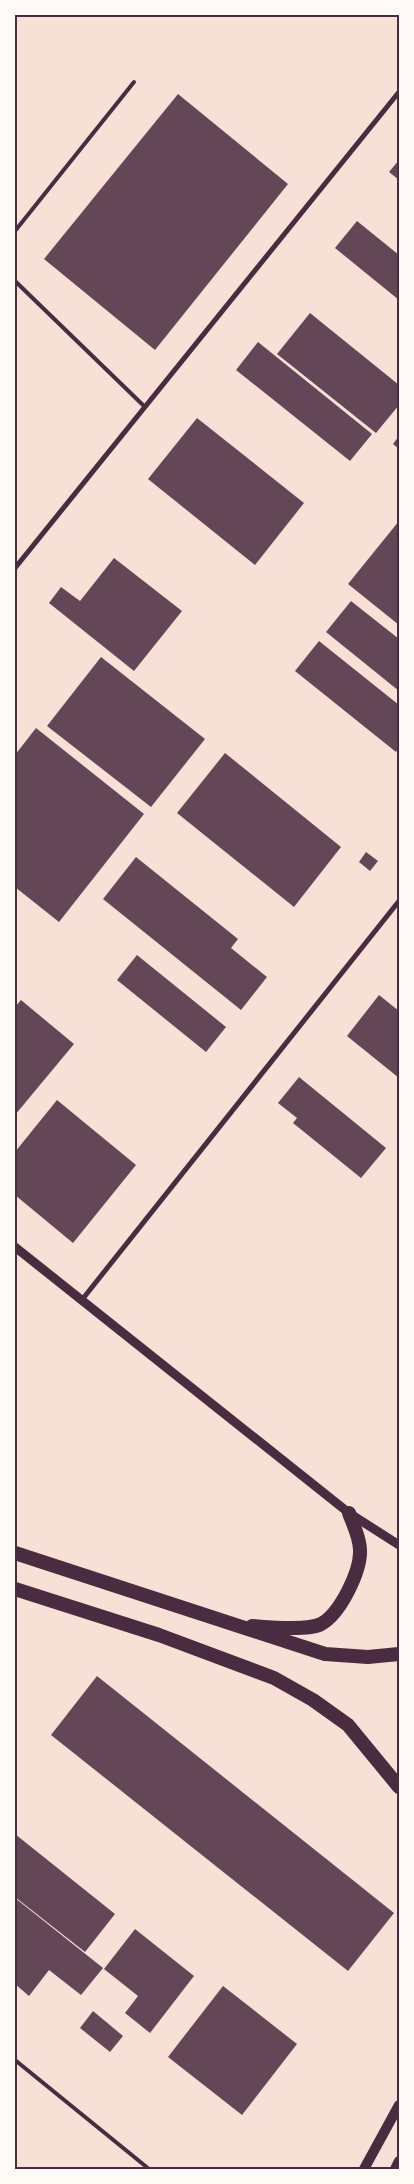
<svg xmlns="http://www.w3.org/2000/svg" width="414" height="2184" viewBox="0 0 414 2184" font-family="Lato,sans-serif">
<style>
.building{fill:#644757}
.lines{fill:none;stroke-linecap:round;stroke-linejoin:round}
.service{stroke:#4a2c40;stroke-width:4}
.minor{stroke:#4a2c40;stroke-width:5}
.tertiary{stroke:#4a2c40;stroke-width:9}
.secondary{stroke:#4a2c40;stroke-width:10}
.trunk{stroke:#4a2c40;stroke-width:14}
.neatline{fill:none;stroke:#4a2c40;stroke-width:2}
</style>
<rect width="100%" height="100%" fill="#f7e1d7"/>
<!-- building -->
<g class="building">
<polygon points="178,94 288,184 155,350 44,259"/>
<polygon points="399,160 399,180 389,172"/>
<polygon points="357,221 399,255 399,300 335,248"/>
<polygon points="310,313 399,385 399,405 376,433 277,354"/>
<polygon points="258,342 372,434 350,461 236,370"/>
<polygon points="197,418 304,503 255,565 148,479"/>
<polygon points="399,436 399,449 393,444"/>
<polygon points="399,521 399,625 348,584"/>
<polygon points="114,558 182,611 134,671 49,603 61,587 80,601"/>
<polygon points="351,601 399,639 399,691 326,632"/>
<polygon points="319,641 399,705 399,747 396,752 295,671"/>
<polygon points="101,657 205,739 151,807 47,726"/>
<polygon points="36,728 144,814 59,922 15,887 15,755"/>
<polygon points="225,753 341,847 294,907 177,813"/>
<polygon points="366,852 378,861 370,871 359,862"/>
<polygon points="136,857 238,939 231,948 267,977 241,1010 103,899"/>
<polygon points="137,955 226,1027 206,1052 117,980"/>
<polygon points="379,995 399,1011 399,1078 347,1036"/>
<polygon points="21,1000 74,1044 15,1115 15,1007"/>
<polygon points="299,1077 386,1148 361,1178 293,1123 297,1118 278,1103"/>
<polygon points="57,1100 136,1165 73,1243 15,1195 15,1152"/>
<polygon points="97,1676 394,1913 348,1971 51,1735"/>
<polygon points="15,1834 115,1914 85,1952 15,1897"/>
<polygon points="15,1898 103,1968 81,1995 49,1970 29,1996 15,1984"/>
<polygon points="135,1929 194,1976 150,2033 125,2013 138,1996 104,1969"/>
<polygon points="223,1986 297,2044 242,2115 168,2057"/>
<polygon points="93,2011 123,2036 110,2052 80,2028"/>
</g>
<g class="lines">
<!-- service -->
<g class="service">
<polyline points="15,231 134,82"/>
<polyline points="15,281 145,407"/>
<polyline points="15,2060 149,2169"/>
</g>
<!-- minor -->
<g class="minor">
<polyline points="15,568 399,92"/>
<polyline points="81,1301 399,901"/>
</g>
<!-- tertiary -->
<polyline class="tertiary" points="15,1247 349,1513 399,1545"/>
<!-- secondary -->
<g class="secondary">
<polyline points="364,2169 399,2105"/>
<polyline points="395,2169 399,2161"/>
</g>
<!-- trunk -->
<g class="trunk">
<polyline points="15,1553 325,1654 368,1657 399,1654"/>
<polyline points="15,1589 159,1635 274,1678 313,1700 348,1725 399,1787"/>
<path d="M 252,1626 C 267,1627 308,1631 321,1624 C 340,1614 361,1571 360,1550 C 360,1538 353,1524 349,1513"/>
</g>
</g>
<!-- border -->
<rect width="414" height="2184" fill="none" stroke="#fffaf5" stroke-width="32"/>
<rect x="16" y="16" width="382" height="2152" class="neatline"/>
</svg>
